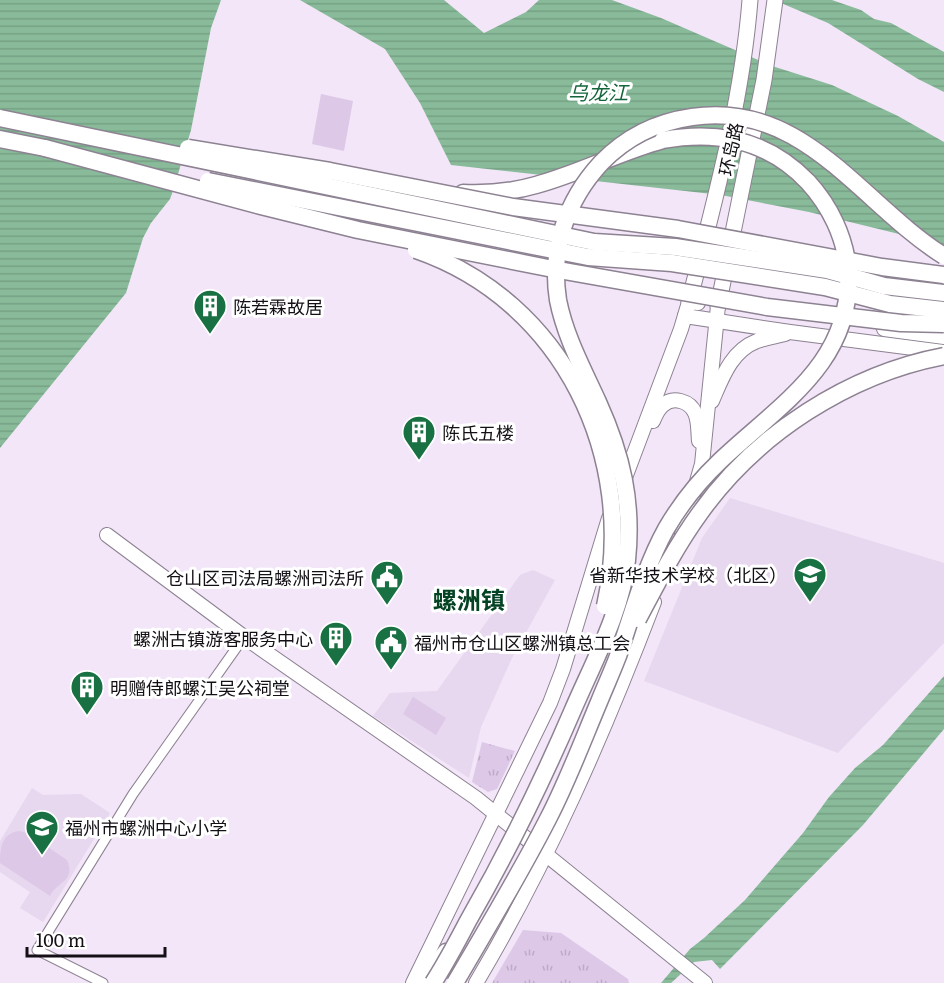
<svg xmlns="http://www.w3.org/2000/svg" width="944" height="983" viewBox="0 0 944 983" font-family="Literata,'Noto Sans SC',serif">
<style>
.built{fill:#e7d7ef}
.grass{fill:#dec8e8}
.park{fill:url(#park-tufts)}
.water{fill:url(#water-rules)}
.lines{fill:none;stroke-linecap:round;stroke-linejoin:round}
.street-casing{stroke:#8d8292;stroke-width:11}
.secondary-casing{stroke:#8d8292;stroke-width:16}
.primary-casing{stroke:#8d8292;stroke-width:17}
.highway-casing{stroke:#8d8292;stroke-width:19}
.street{stroke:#fff;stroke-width:9}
.secondary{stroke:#fff;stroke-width:14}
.primary{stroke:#fff;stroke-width:15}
.highway{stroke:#fff;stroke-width:16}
.highway-bridge-casing{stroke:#8d8292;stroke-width:19;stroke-linecap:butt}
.highway-bridge{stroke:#fff;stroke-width:16}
.labels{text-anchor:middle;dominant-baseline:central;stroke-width:6;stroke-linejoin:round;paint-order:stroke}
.street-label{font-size:18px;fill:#130f15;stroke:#fff}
.poi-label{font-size:18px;fill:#130f15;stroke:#fff;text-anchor:start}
.water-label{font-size:20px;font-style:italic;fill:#15653c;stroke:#fff}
.district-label{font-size:24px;font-weight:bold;fill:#034223;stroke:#fff}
</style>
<defs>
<pattern id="park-tufts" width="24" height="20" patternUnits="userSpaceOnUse" patternTransform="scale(1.5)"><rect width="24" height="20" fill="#dec8e8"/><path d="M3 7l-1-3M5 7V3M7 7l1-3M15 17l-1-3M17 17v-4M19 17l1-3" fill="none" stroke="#beabc6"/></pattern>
<pattern id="water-rules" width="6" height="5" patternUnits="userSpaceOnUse" patternTransform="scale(1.5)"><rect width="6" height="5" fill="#89bb9a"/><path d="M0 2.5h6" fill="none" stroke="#75a084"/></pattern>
</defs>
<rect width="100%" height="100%" fill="#f2e6f8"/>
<!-- built -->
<g class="built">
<polygon points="730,498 944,563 944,643 838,753 644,681 702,538"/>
<polygon points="533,570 555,580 512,658 481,727 469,778 373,716 390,693 437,691 520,575"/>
<polygon points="32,788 43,795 81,794 110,813 43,922 20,908 30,892 0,872 0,841"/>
</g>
<!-- grass -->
<g class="grass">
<polygon points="321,94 353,101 344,151 312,144"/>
<polygon points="413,697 446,718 436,735 403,714"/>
<path d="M 19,831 L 27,833 L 67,860 C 76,882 57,881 50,896 L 0,863 C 0,848 2,833 19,831 Z"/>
</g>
<!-- park -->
<g class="park">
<polygon points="482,742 515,751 497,789 488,792 472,782"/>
<polygon points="523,930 561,933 628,979 629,983 492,983"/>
</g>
<!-- water -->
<g class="water">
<polygon points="0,0 221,0 211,28 191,130 173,191 170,199 151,223 143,238 126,293 0,448"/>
<polygon points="300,0 444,0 484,33 526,12 539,0 612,0 661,18 772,66 832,85 898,116 944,142 944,245 809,212 721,195 451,165 420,103 385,49"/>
<polygon points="774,0 832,0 861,10 874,19 891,23 944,52 944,92 918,79 828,23"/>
<polygon points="944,676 944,729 863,825 720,969 712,960 694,962 671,983 661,983 690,949 704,938 745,900 803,833 829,797 855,768 883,745"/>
</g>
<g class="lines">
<!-- street casing -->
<g class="street-casing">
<polyline id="street" points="103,983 37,950 133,794 244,637"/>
</g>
<!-- secondary casing -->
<g class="secondary-casing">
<g id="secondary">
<polyline points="685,316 790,332 944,352"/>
<polyline points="884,329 944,337"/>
<path d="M 712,401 C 722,378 731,351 757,341 C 766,338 776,336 785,334"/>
<path d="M 653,421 C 655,416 658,409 663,405 C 673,396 690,401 695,413 C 699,421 698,432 699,441"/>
<polyline points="623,483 681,329 689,302 698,303"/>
<polyline points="682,534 702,464 718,306"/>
<polyline points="107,535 244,637 476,798 705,983"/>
<polyline points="413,983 550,703 563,669 609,518"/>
<path d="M 476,983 C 548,862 604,733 654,602"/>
</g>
</g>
<!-- primary casing -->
<g class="primary-casing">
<g id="primary">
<path d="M 689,302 C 714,203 742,102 750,0"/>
<polyline points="718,306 764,80 775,0"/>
</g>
</g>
<!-- highway casing -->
<g class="highway-casing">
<g id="highway">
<polyline points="0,139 45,148"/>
<path d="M 463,193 C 487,194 512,192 536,185 C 580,173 619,152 663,140"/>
<polyline points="420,983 446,952"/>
</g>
</g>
<!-- street -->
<use href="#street" class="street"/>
<!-- secondary -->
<use href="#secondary" class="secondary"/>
<!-- primary -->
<use href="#primary" class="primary"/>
<!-- highway -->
<use href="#highway" class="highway"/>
<!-- highway-bridge casing -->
<g class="highway-bridge-casing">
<g id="highway-bridge">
<polyline points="0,118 594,242 675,247 827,270 884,286 944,293"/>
<polyline points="45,148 261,206 358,230 553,269 767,307 901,323 944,324"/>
<polyline points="188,148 330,171 513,207 678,229 882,267 944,275"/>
<polyline points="208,181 588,257 672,263 825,287 890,304 944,310"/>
<path d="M 416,250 C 564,301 638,458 605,606"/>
<path d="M 638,619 C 657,583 676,546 700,513 C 756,434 849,374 944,356"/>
<path d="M 433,983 C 446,963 457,942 468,921 C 507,853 541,784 572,712 C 592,665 622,611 627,560 C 633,502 622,455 598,402 C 583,369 565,336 558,300 C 550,249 566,201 601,163 C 625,138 657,122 692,117 C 804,100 861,204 944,256"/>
<path d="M 455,983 C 487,928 520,874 549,817 C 568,780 583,740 599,702 C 605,687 612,672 618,656 C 633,613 644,569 666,529 C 680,505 700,480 720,461 C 779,405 854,362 848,270 C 845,237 830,206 808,182 C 768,140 718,130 663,140"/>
</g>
</g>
<!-- highway-bridge -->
<use href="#highway-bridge" class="highway-bridge"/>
</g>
<!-- icons -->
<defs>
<g id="building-pin" transform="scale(1.725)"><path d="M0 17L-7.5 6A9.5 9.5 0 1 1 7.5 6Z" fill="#197043" stroke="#fff"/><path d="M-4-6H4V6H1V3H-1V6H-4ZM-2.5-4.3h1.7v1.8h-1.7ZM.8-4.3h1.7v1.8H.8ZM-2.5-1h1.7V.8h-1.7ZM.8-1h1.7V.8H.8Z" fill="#fff"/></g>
<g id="school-pin" transform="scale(1.725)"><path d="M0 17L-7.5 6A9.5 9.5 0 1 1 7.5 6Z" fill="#197043" stroke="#fff"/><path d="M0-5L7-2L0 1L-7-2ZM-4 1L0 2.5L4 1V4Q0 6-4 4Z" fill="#fff"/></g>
<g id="civic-pin" transform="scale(1.725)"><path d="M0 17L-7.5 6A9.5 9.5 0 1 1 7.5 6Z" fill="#197043" stroke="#fff"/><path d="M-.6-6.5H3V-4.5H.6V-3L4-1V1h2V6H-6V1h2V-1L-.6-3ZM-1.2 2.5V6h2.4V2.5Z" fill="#fff"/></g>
</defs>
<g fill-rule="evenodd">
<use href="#building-pin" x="210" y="306"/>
<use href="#building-pin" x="419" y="432"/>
<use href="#school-pin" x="810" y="574"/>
<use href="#civic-pin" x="387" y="577"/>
<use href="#building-pin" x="336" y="638"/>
<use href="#civic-pin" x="391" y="642"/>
<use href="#building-pin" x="87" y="687"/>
<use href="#school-pin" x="42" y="827"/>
</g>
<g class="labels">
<!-- street labels -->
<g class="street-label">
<text transform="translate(730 149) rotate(-78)">环岛路</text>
</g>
<!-- poi labels -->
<g class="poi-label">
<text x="233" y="306">陈若霖故居</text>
<text x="442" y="432">陈氏五楼</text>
<text x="787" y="574" text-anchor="end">省新华技术学校（北区）</text>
<text x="364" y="577" text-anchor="end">仓山区司法局螺洲司法所</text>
<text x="313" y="638" text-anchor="end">螺洲古镇游客服务中心</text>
<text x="414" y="642">福州市仓山区螺洲镇总工会</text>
<text x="110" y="687">明赠侍郎螺江吴公祠堂</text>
<text x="65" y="827">福州市螺洲中心小学</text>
</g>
<!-- water labels -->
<g class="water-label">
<text x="598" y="91">乌龙江</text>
</g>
<!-- district labels -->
<g class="district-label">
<text x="469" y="598">螺洲镇</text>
</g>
</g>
<!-- scale -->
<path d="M27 947v9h138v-9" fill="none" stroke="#130f15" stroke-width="3"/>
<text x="36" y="947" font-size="18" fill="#130f15" stroke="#ffffff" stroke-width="4.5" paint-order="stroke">100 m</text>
</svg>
